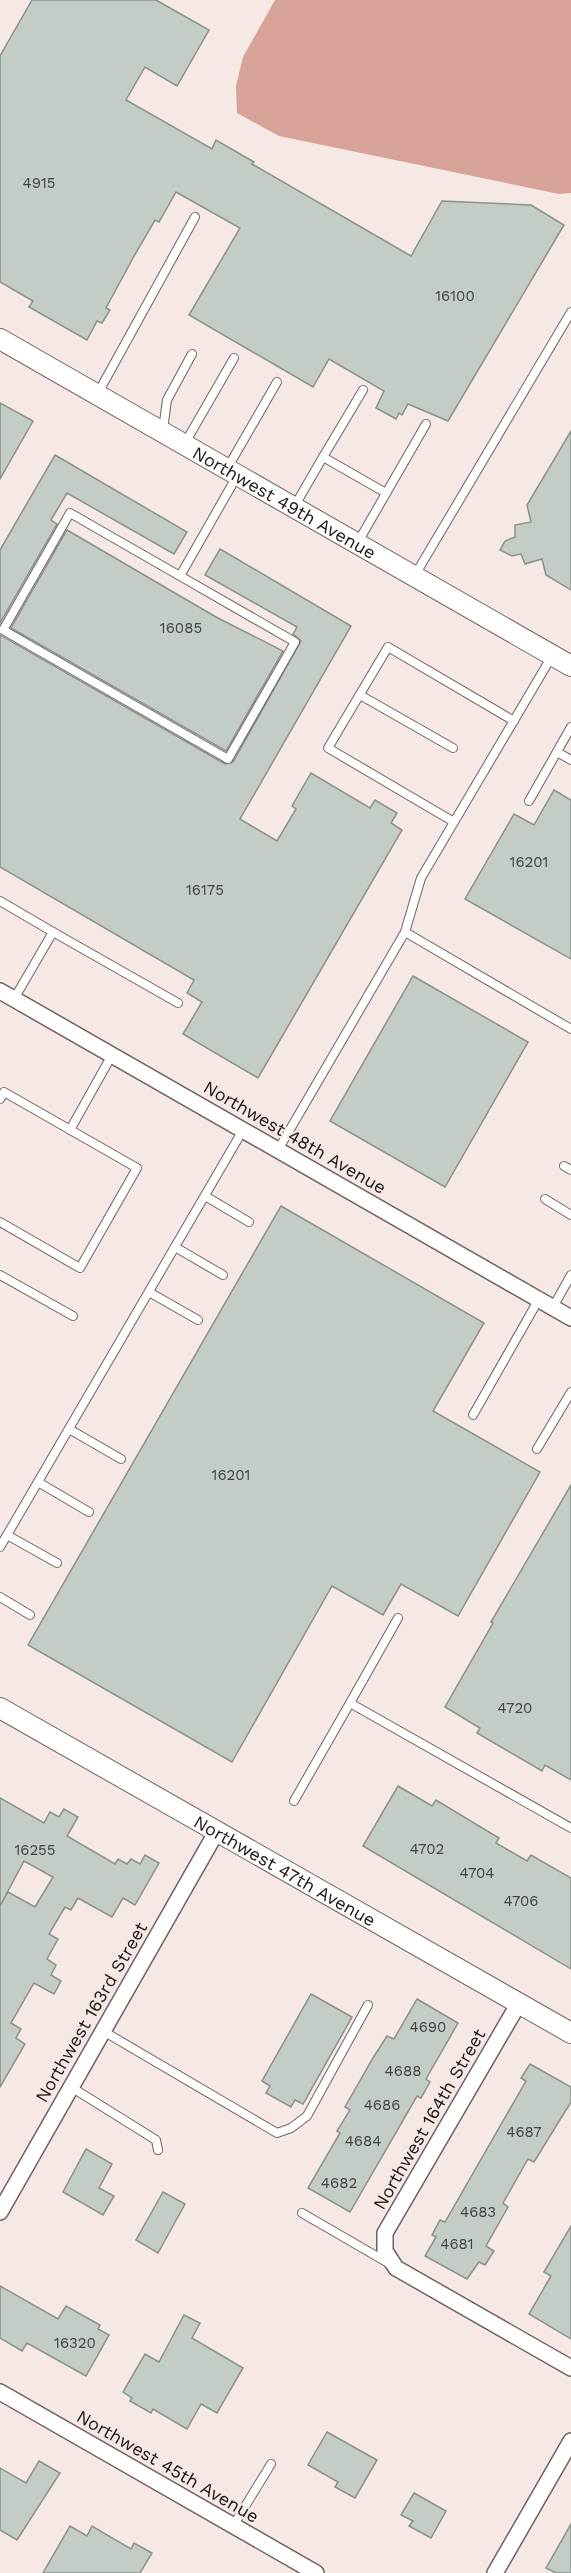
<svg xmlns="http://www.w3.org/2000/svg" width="571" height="2573" viewBox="0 0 571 2573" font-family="'Work Sans',sans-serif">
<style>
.water{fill:#d7a398}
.building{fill:#c3ccc5;stroke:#89928b;stroke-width:1.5}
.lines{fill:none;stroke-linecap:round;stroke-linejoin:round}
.service-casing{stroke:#6e6361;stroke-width:10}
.minor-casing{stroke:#6e6361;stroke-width:18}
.tertiary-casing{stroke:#6e6361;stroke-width:22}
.service{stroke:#fff;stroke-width:8}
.minor{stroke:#fff;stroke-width:15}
.tertiary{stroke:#fff;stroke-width:20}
.labels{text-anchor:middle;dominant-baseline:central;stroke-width:4.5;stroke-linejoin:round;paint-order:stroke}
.number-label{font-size:15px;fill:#444441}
.street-label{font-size:18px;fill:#1a1615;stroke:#f5e8e5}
</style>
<rect width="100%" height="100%" fill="#f5e8e5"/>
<!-- water -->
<polygon class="water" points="275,0 571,0 571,193 559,194 279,136 237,113 236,86 243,57"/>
<!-- building -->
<g class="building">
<polygon points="32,0 156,0 209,30 177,86 145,67 126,100 212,149 216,140 254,162 252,164 411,256 442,201 531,205 564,225 448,421 408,404 402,415 399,413 396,419 389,415 376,408 384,391 329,359 313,387 189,315 240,228 176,192 159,222 155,220 133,258 106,308 110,310 102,323 97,321 87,340 29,307 33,301 0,282 0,56"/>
<polygon points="0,403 33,421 0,479"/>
<polygon points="571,431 571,590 546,575 542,559 525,564 521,554 512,556 500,550 505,541 515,537 515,525 531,522 527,505"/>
<polygon points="55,455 187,532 174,554 67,493 51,520 57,524 0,623 0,550"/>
<polygon points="67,530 216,617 283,651 226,751 11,628"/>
<polygon points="220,549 351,626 240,819 277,841 296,809 292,806 311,773 370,808 375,800 397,813 391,823 402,830 258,1078 183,1034 202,1002 187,993 194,980 0,867 0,635 225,764 233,762 301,641 293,634 297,627 205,575"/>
<polygon points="554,790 571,800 571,959 465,899 514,814 534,825"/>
<polygon points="413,976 528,1042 445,1187 330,1121"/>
<polygon points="281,1206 484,1323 433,1411 540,1472 458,1616 401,1584 383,1615 332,1586 232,1762 28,1645"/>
<polygon points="571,1485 571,1780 545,1765 542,1771 477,1733 480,1728 445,1707 493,1623 491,1622"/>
<polygon points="398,1786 432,1806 436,1800 499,1838 496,1843 527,1861 531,1855 571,1878 571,1969 363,1846"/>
<polygon points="0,1798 44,1823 50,1812 59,1817 64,1809 78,1817 67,1836 115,1864 118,1859 127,1864 131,1859 140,1864 145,1855 159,1863 135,1905 123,1898 112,1917 78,1898 71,1910 65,1907 49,1934 58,1939 47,1959 56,1965 51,1975 61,1981 54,1994 34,1983 11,2023 21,2029 16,2038 25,2044 0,2087 0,1906 8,1892 35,1907 53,1877 24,1861 0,1906"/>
<polygon points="311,1994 352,2017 303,2104 295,2100 291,2107 266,2093 270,2086 262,2081"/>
<polygon points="417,1999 458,2023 426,2079 430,2082 421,2098 417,2096 350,2212 308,2188 340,2133 337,2131 350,2110 345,2107 373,2058 387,2036 394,2039"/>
<polygon points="530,2064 571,2087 571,2102 534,2162 528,2159 503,2203 508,2207 486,2246 494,2251 485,2265 479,2262 467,2279 425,2256 436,2237 432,2235 440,2220 445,2222 526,2081 521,2078"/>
<polygon points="86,2149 112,2164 99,2188 114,2196 103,2215 63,2192"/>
<polygon points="163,2192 185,2204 158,2253 136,2240"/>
<polygon points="571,2226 571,2339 529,2314 551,2276 544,2272"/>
<polygon points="0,2286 58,2319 66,2306 100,2325 98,2329 109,2335 86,2376 27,2343 22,2351 0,2338"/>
<polygon points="184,2315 200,2323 192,2338 243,2368 217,2413 201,2404 187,2429 153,2409 151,2413 130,2401 132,2398 123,2392 145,2354 159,2362"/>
<polygon points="327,2432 377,2460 355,2498 335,2487 338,2482 308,2465"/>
<polygon points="39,2461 60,2473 17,2540 0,2530 0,2468 26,2483"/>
<polygon points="414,2493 446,2511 431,2538 409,2526 413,2521 401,2515"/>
<polygon points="571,2524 571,2573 556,2573 546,2568"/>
<polygon points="70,2526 87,2536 92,2526 131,2549 134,2543 152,2553 140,2573 43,2573"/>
</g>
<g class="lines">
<!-- service casing -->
<g class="service-casing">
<g id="service">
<polyline points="363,390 323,457 386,493"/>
<polyline points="98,393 195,217"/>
<polyline points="163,430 167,400 192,354"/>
<polyline points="185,443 234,358"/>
<polyline points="228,467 277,382"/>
<polyline points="294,507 323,457"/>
<polyline points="358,542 426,424"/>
<polyline points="415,575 571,312"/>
<polyline points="180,576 70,513 3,630 228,759 295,642 180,576 237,476"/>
<polyline points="360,695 453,748"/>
<polyline points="557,752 571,760"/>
<polyline points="529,801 571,727"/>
<polyline points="454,822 328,748 388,647 514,721"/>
<polyline points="0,901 53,932"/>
<polyline points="405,932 421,878 552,656"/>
<polyline points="14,999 53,932 178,1003"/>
<polyline points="0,1099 4,1092 137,1168 80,1268 0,1222"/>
<polyline points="70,1130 112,1055"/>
<polyline points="278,1150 405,932 571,1029"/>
<polyline points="564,1166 571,1170"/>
<polyline points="205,1196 249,1222"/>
<polyline points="545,1199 571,1215"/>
<polyline points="175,1247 223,1275"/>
<polyline points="0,1275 73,1316"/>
<polyline points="149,1292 198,1320"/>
<polyline points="553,1307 571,1275"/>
<polyline points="473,1415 539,1299"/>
<polyline points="69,1429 121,1459"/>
<polyline points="537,1449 571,1392"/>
<polyline points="38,1482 89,1512"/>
<polyline points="7,1535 57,1563"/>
<polyline points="0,1547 243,1130"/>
<polyline points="0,1597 30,1615"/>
<polyline points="350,1703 398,1618"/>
<polyline points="294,1801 350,1703 571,1828"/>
<polyline points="103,2031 277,2133 291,2128 307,2116 368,2005"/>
<polyline points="71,2087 156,2140 158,2150"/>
<polyline points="302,2213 390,2264"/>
<polyline points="233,2526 271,2464"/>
</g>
</g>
<!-- minor casing -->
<g class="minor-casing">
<g id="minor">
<polyline points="0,991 571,1318"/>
<polyline points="519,2003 385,2233 385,2251 396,2268 571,2368"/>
<polyline points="0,2212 217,1831"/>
<polyline points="0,2392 316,2573"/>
<polyline points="495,2573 571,2441"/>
</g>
</g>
<!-- tertiary casing -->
<g class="tertiary-casing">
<g id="tertiary">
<path id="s1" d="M 0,339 L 571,666"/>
<path id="s2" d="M 0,1708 L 571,2033"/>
</g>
</g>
<!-- service -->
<use href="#service" class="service"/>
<!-- minor -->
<use href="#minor" class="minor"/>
<!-- tertiary -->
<use href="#tertiary" class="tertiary"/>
</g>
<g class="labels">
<!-- number labels -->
<g class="number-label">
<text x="39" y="183">4915</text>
<text x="455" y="296">16100</text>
<text x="181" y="628">16085</text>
<text x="529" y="862">16201</text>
<text x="205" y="890">16175</text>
<text x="231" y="1475">16201</text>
<text x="515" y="1708">4720</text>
<text x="427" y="1849">4702</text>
<text x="35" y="1850">16255</text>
<text x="477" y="1873">4704</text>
<text x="521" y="1901">4706</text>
<text x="428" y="2027">4690</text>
<text x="403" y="2071">4688</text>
<text x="382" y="2105">4686</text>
<text x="524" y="2132">4687</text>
<text x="363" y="2141">4684</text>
<text x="339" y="2183">4682</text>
<text x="478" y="2212">4683</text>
<text x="457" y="2244">4681</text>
<text x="75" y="2343">16320</text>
</g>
<!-- street labels -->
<g class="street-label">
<text stroke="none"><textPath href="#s1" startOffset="328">Northwest 49th Avenue</textPath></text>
<text transform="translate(295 1137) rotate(30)">Northwest 48th Avenue</text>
<text stroke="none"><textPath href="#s2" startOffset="328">Northwest 47th Avenue</textPath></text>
<text transform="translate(91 2012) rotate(-60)">Northwest 163rd Street</text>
<text transform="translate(429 2119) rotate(-60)">Northwest 164th Street</text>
<text transform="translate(168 2466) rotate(30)">Northwest 45th Avenue</text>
</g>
</g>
</svg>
